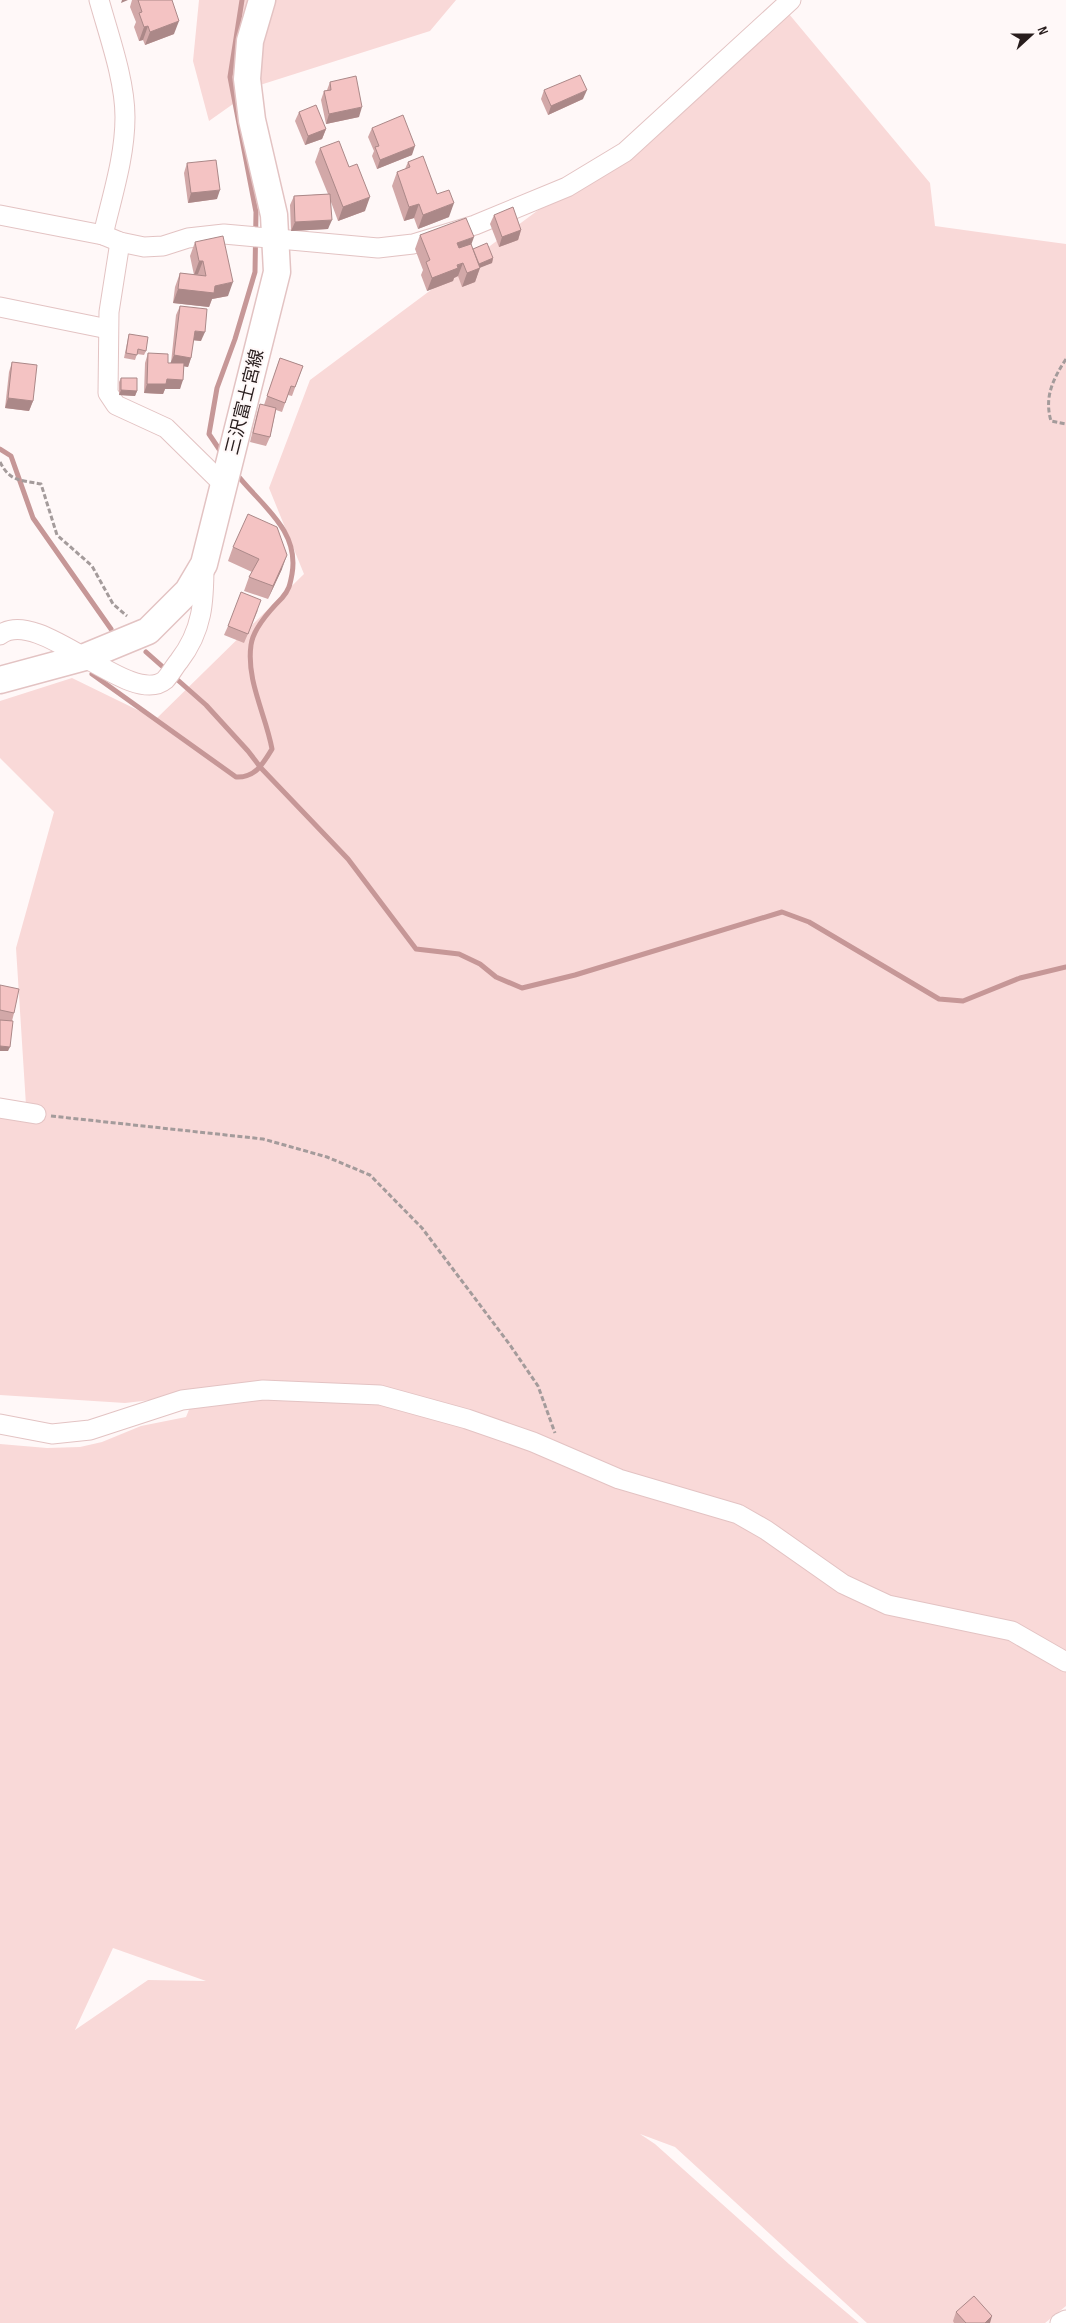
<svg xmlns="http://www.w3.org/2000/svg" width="1066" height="2323" viewBox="0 0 1066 2323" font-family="'Sofia Sans Condensed','Noto Sans JP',sans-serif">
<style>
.green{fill:#f9d9d8;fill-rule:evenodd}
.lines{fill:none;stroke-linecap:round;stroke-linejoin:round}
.stream{stroke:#c69797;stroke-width:5}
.street-casing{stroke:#e3c3c3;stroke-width:21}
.secondary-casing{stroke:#e3c3c3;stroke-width:29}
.path{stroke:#a49b9b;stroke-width:3;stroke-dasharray:5 2.5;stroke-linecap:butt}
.street{stroke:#fff;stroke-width:19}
.secondary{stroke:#fff;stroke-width:26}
.wall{fill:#d2a8a8}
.shaded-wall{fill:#ab8888}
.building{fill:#f4c3c3;stroke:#ab8888}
.labels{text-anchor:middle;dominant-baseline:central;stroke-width:4;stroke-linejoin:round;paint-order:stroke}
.street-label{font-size:18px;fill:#281d1d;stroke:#fff8f8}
</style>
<rect width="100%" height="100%" fill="#fff8f8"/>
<!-- green -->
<g class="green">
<polygon points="199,0 456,0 430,31 260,85 209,121 193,61"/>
<path d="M 789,14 L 930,183 L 935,226 L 1066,244 L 1066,2306 L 1045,2323 L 867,2323 L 675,2147 L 640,2134 L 655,2144 L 789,2264 L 859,2323 L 0,2323 L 0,1444 L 47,1448 L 80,1447 L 102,1442 L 141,1426 L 186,1417 L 195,1395 L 125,1403 L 0,1395 L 0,1115 L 27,1121 L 16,948 L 54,812 L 0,758 L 0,701 L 72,678 L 156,719 L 304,574 L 269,488 L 310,380 L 580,179 ZM 113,1948 L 206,1981 L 148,1980 L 75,2030 Z"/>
</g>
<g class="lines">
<!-- stream -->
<g class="stream">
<polyline points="0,449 11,456 33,518 111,629"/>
<polyline points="223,455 209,434 217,388 235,339 255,272 256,212 230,77 242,0"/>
<polyline points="146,652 206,705 248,751 261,768 348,859 416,949 459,954 480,964 496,977 522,988 575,975 782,912 809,922 939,999 963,1001 1020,978 1066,967"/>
<path d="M 92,674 L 236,777 C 255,778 263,764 272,749 C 266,715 246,681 251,645 C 253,629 271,609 282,598 C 289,590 290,585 292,574 C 300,529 259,504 235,472"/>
</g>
<!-- street casing -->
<g class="street-casing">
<g id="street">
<path d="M 99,0 C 109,36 125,80 125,117 C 125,157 112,196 103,235"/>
<polyline points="0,215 103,235 120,242 144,247 163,246 188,238 224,234 378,248 413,244 475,225 567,187 625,152 791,0"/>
<polyline points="120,242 109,312 108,393 116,405 166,428 224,485"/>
<polyline points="0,307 108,329"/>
<path d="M 0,635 C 39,605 130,709 165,680 C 170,675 174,667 179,661 C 203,630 204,601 204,564"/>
<polyline points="0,1108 36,1114"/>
<polyline points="0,1424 52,1434 90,1430 182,1400 263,1390 380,1395 467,1419 533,1442 619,1479 738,1514 766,1530 843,1584 888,1605 1012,1631 1066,1662"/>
<polyline points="1060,2323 1066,2320"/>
</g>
</g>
<!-- secondary casing -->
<g class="secondary-casing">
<polyline id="secondary" points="0,680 85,657 148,631 188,591 204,564 277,272 274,215 252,120 247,79 250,41 262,0"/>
</g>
<!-- path -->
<g class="path">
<path d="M 1066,359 C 1053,379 1044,397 1051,421 L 1066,424"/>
<path d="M 0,462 C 10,482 21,480 41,484 L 57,535 L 92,566 L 113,604 L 127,616"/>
<polyline points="51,1116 263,1139 327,1157 370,1175 422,1228 510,1345 538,1386 555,1433"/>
</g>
<!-- street -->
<use href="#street" class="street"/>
<!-- secondary -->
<use href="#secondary" class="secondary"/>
</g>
<!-- wall -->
<g class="wall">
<polygon points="132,0 172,0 174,34 145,45 143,40 139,41 134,27 136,22 130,7"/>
<polygon points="330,82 359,117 326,124 321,100 324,91 327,90"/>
<polygon points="544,90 583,99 548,115 541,99"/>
<polygon points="299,112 326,129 322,139 305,145 295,121"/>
<polygon points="372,128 412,155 377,169 372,156 374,151 368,137"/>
<polygon points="320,148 365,211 338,221 331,202 328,229 291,231 290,205 294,196 328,194 315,162"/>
<polygon points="408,162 437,194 449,217 418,229 414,218 404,221 392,186 397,172 405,169"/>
<polygon points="187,163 217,199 188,203 184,173"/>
<polygon points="494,215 521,230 518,240 499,247 490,224"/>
<polygon points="420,235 471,244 473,249 493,258 492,263 480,267 475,282 462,287 458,276 454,278 453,281 427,291 421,275 423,270 415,249"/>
<polygon points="195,242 228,296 212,299 209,307 173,303 175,287 180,273 194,275 190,256"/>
<polygon points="180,306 201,341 193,340 191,358 188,367 184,366 180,389 165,389 163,394 144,393 145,363 148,353 168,363 171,363 176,315"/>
<polygon points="129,334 146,351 144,355 137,354 135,360 124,358 128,338"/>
<polygon points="280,358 303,366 292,396 288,395 282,412 276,410 270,437 266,446 250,442 257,413 260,404 264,405"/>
<polygon points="12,362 33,401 29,411 5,408 9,372"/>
<polygon points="121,378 137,391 135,396 119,395 119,382"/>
<polygon points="233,547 282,569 268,599 244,591 249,577 252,572 228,561"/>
<polygon points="258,610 244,643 224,635 228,626"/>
<polygon points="0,985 14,1013 12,1021 8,1051 0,1051"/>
<polygon points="956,2312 990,2323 954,2323 953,2321"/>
</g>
<!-- shaded-wall -->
<g class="shaded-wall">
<polygon points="122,0 128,0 121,3"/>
<polygon points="179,21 174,34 145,45 150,32"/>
<polygon points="148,26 143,40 139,41 144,27"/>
<polygon points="587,90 583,99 548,115 551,106"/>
<polygon points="362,107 359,117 326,124 329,114"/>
<polygon points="326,129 322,139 305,145 308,136"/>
<polygon points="415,146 412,155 377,169 380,160"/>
<polygon points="220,190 217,199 188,203 191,193"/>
<polygon points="370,197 365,211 338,221 343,207"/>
<polygon points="454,203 449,217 418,229 423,215"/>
<polygon points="419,204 414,218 404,221 409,207"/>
<polygon points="332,220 328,229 291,231 295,222"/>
<polygon points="521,230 518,240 499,247 502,237"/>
<polygon points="474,237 469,251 452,257 457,243"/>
<polygon points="493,258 492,263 477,269 479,264"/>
<polygon points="199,261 203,261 198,274 194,275"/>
<polygon points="463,263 458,276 454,278 453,281 427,291 432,278"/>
<polygon points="480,268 475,282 462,287 467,273"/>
<polygon points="233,282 228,296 212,299 209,307 173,303 178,289 215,286"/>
<polygon points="195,331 205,332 201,341 191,340"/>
<polygon points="174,355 191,358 188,367 170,364"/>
<polygon points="167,379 183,380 180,389 165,389 163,394 144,393 147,384"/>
<polygon points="121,390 137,391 135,396 119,395"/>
<polygon points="8,398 33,401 29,411 5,408"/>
<polygon points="287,555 282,569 268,599 273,586"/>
<polygon points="0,1046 10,1047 8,1051 0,1051"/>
<polygon points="992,2316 990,2323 985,2323"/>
</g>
<!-- building -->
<g class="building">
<polygon points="138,0 172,0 179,21 150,32 148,26 144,27 139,13 142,12"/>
<polygon points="580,75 587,90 551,106 544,90"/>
<polygon points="356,76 362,107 329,114 324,91 331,90 330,82"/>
<polygon points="316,105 326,129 308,136 299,112"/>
<polygon points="403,115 415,146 380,160 375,147 379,146 372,128"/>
<polygon points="339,141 349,167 357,164 370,197 343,207 320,148"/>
<polygon points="423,156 437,194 449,190 454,203 423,215 419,204 409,207 397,172 410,167 408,162"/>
<polygon points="216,160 220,190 191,193 187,163"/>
<polygon points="330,194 332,220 295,222 294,196"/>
<polygon points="513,207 521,230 502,237 494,215"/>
<polygon points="466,218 474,237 457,243 459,248 471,244 480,268 467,273 463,263 457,265 458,268 432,278 426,262 430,260 420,235"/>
<polygon points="223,236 233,282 215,286 214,293 178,289 180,273 206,276 203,261 199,261 195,242"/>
<polygon points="487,243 493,258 479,264 473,249"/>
<polygon points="180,306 207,309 205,332 195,331 191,358 174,355"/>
<polygon points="129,334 148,337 146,351 138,349 137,355 126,353"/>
<polygon points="148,353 168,354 168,363 184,363 183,380 167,379 166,384 147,384"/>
<polygon points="280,358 303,366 295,387 291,386 285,403 267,396"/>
<polygon points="12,362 37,365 33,401 8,398"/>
<polygon points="121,378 137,378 137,391 121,390"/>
<polygon points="260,404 276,408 270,437 253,433"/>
<polygon points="248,514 277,527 287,555 273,586 249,577 259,559 233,547"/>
<polygon points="241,592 261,600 248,634 228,626"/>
<polygon points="0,985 19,989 14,1013 0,1010"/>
<polygon points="0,1020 13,1021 10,1047 0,1046"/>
<polygon points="974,2296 992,2316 985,2323 966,2323 956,2312"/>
</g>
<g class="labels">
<!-- street labels -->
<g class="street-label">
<text transform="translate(245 402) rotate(-76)">三沢富士宮線</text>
</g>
</g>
<!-- north arrow -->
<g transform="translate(1031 35) rotate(69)" stroke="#fff8f8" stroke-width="4" paint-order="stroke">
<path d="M0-4L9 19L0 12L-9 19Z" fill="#281d1d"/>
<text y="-8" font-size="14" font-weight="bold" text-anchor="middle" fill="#281d1d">N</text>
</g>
</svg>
